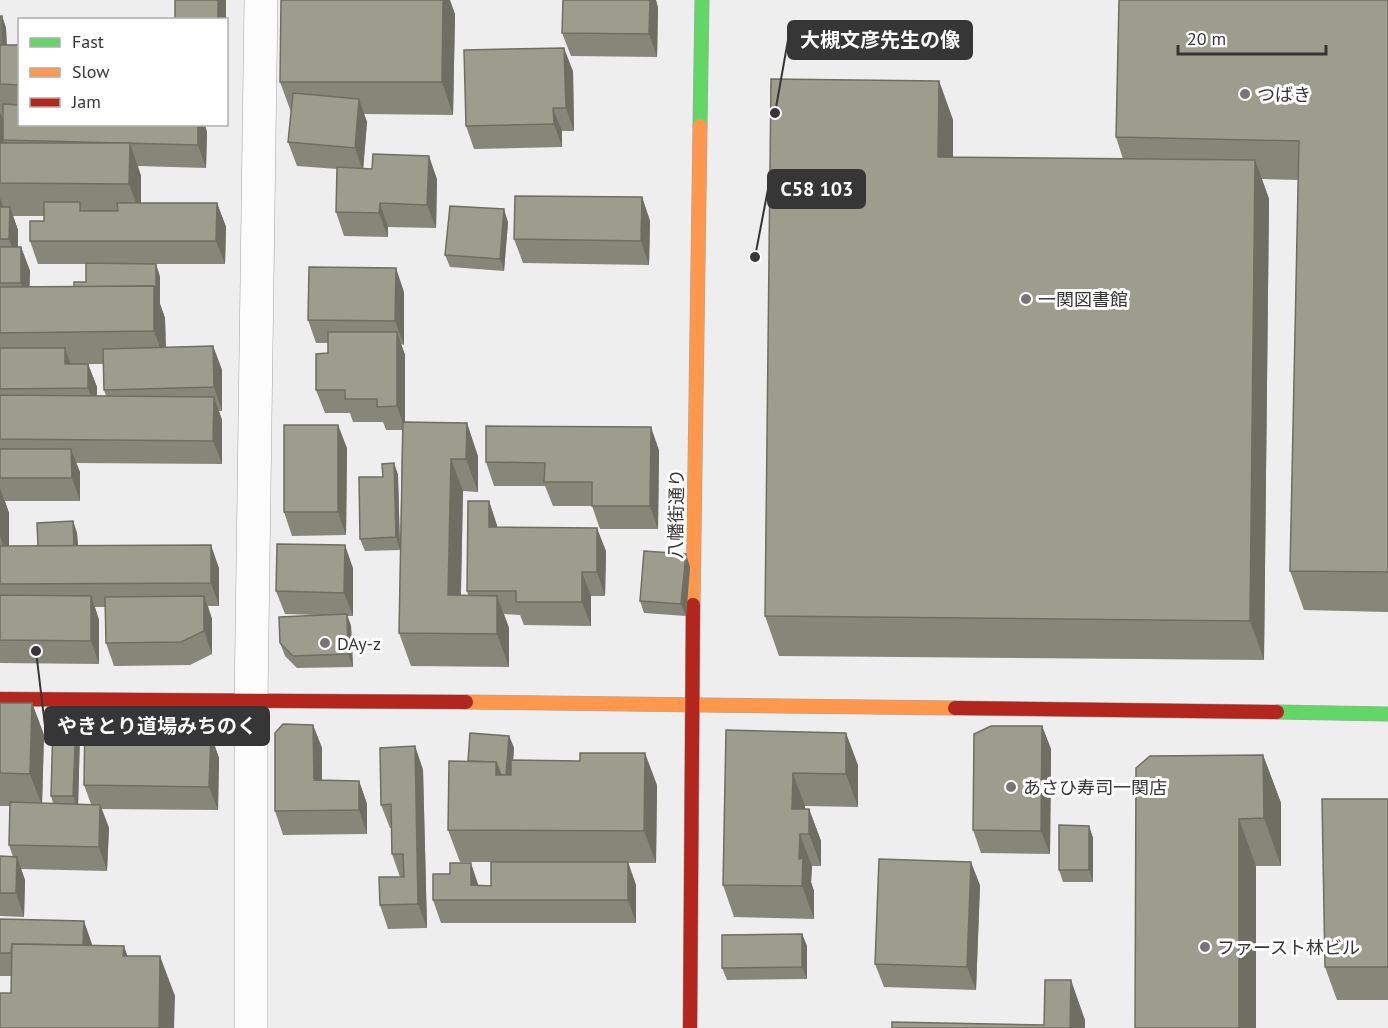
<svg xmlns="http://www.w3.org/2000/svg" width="1388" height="1028" viewBox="0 0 1388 1028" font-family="'PT Sans','Noto Sans JP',sans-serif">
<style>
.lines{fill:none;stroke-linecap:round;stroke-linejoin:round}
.street-casing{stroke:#a3a3a3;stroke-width:34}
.fast-casing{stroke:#a3a3a3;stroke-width:15}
.slow-casing{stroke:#a3a3a3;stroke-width:15}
.jam-casing{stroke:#a3a3a3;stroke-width:15}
.street{stroke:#fcfcfc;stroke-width:33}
.fast{stroke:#63d668;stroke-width:14}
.slow{stroke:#ff974d;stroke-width:14}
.jam{stroke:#b3261e;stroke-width:14}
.wall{fill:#878779;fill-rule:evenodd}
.shaded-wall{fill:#6e6e63}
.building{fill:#9d9d8d;stroke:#6e6e63;stroke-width:1.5}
.poi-dot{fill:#767677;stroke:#fff;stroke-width:2}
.labels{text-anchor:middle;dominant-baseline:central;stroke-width:6;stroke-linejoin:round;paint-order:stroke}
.poi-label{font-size:18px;fill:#363637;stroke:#fff;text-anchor:start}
.street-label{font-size:18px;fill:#363637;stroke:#fff}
.leader{fill:none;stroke:#363637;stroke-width:2}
.callout-dot{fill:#363637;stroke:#fff;stroke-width:2}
.callout{fill:#363637;stroke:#363637;stroke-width:2}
.callout-label{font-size:20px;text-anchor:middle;font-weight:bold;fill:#fff}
</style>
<rect width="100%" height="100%" fill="#eee"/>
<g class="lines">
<!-- street casing -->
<g class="street-casing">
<polyline id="street" points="251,1028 251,702 261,0"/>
</g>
<!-- fast casing -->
<g class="fast-casing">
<g id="fast">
<polyline points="700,126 702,0"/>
<polyline points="1277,712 1388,714"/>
</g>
</g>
<!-- slow casing -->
<g class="slow-casing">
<g id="slow">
<polyline points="693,605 700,126"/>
<polyline points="466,702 955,708"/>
</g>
</g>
<!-- jam casing -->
<g class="jam-casing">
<g id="jam">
<polyline points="0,699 466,702"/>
<polyline points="955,708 1277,712"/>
<polyline points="690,1028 693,605"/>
</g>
</g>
<!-- street -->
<use href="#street" class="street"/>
<!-- fast -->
<use href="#fast" class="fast"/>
<!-- slow -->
<use href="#slow" class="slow"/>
<!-- jam -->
<use href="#jam" class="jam"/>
</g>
<!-- wall -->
<g class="wall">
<polygon points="563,0 656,0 658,8 657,57 571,56 562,33"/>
<polygon points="1388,0 1388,612 1304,610 1290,571 1298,180 1262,179 1269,199 1264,660 779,656 765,616 939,81 953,120 953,157 1123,159 1116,137"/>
<polygon points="455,14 453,115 364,114 367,122 363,168 437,179 436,228 388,227 388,237 344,236 336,212 337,169 297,166 288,142 291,112 280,82"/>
<path d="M 0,16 L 2,16 L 6,28 L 7,45 L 20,45 L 20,124 L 207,132 L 206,168 L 138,166 L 141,176 L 141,203 L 217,203 L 226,227 L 225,264 L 156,264 L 160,277 L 160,304 L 165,318 L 166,348 L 213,346 L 222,370 L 222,411 L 219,411 L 222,420 L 222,464 L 76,463 L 80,472 L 80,501 L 5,501 L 9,513 L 9,546 L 38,546 L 73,521 L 77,533 L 78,546 L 219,568 L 219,606 L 208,606 L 212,619 L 212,654 L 190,665 L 114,666 L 106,643 L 105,607 L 95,607 L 99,620 L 99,664 L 0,663 ZM 13,216 L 44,216 L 44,221 L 30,241 L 38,264 L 86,264 L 86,282 L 74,287 L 29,287 L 30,271 L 21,247 L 18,247 L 18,230 ZM 88,364 L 103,364 L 104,390 L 106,396 L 97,396 L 97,387 Z"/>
<polygon points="573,71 574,131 562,131 562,147 474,149 466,126"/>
<polygon points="642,197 650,221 649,265 523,263 514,239"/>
<polygon points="508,222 504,271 450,267 445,255"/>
<polygon points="404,292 404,345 401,344 405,355 405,422 478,456 478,492 463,491 461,595 468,595 467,591 489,501 497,527 606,551 605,596 591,596 591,626 524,625 520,615 504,614 509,628 509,667 411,666 399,633 402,430 386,430 383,422 353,422 350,413 325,413 316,390 328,353 328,343 316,343 308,320"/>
<polygon points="347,448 346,535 292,536 284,512"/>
<polygon points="659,450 658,529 600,529 592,506 553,506 545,486 494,486 486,462"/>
<polygon points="394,463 398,475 400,550 365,551 360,539 383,477"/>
<polygon points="690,567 686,616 644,613 640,601"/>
<polygon points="353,568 353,616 347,616 351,626 353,667 297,668 285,656 280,643 316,615 285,614 276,591"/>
<polygon points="0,703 32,703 44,735 42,803 53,803 51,796 80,734 78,804 91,804 84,785 208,735 211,735 219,758 218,810 102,809 109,828 107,871 21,869 25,880 24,917 0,916 0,856 13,857 9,845 10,806 0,806"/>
<polygon points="313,725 322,748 322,781 359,781 367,804 367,834 283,835 275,811"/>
<polygon points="1042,726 1051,749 1050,854 981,853 973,830"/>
<polygon points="726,730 858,765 858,807 805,806 805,809 809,809 821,841 821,866 812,866 811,882 814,891 814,919 734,917 723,885"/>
<polygon points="509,736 514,748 513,760 657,785 656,863 628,863 636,885 636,923 441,923 433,900 479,885 491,886 491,862 460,862 448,830 468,761"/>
<polygon points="415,746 423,770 427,928 388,929 380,905 400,877 392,854 391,828 390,828 381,805"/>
<polygon points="1263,755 1281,803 1281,866 1256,866 1256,1028 1135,1028"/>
<polygon points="1388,799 1388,1000 1337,1000 1325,967"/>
<polygon points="1089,826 1093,838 1093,882 1063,882 1059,870"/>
<polygon points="980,885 976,990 884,987 875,964"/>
<polygon points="0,919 92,944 92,945 127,956 175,996 11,993 11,976 0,976"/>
<polygon points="802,934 807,946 807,979 727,980 722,968"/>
</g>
<!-- shaded-wall -->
<g class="shaded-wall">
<rect x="218" y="0" width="8" height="20"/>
<polygon points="443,0 450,0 455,14 453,115 442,82"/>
<polygon points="650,0 656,0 658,8 657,57 649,34"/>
<polygon points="2,16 6,28 7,62 3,50"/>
<polygon points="564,48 573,71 574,131 566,108"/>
<polygon points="939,81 953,120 953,196 938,157"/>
<polygon points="359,99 367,122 363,171 355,148"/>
<polygon points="553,108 562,131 562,147 554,124"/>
<polygon points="0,112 5,126 3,140 5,146 0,153"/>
<polygon points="198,124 205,124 207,132 206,168 198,145"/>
<polygon points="130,143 141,176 141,216 129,184"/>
<polygon points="429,156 437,179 436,228 427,205"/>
<polygon points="1255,160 1269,199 1264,660 1250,621"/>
<polygon points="642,197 650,221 649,265 641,241"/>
<polygon points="0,198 8,221 0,210"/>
<polygon points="217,203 226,227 225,264 216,241"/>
<polygon points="380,203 388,227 388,237 379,213"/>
<polygon points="10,207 18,230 18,262 9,239"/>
<polygon points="504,209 508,222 504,271 500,259"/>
<polygon points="21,247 30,271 29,307 21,283"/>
<polygon points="156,264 160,277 160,304 165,318 166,364 154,331 154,286"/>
<polygon points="396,268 404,292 404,345 395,321"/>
<polygon points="397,332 405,355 405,430 397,406"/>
<polygon points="213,346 222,370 222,411 214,387"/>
<polygon points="65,348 73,371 65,364"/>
<polygon points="88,364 97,387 97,412 88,388"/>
<polygon points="214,397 222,420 222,464 213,441"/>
<polygon points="467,423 478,456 478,492 466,459"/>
<polygon points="338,425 347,448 346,535 338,512"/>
<polygon points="651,427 659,450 658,529 650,506"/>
<polygon points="71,449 80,472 80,501 72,478"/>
<polygon points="451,459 463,491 460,628 448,595"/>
<polygon points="394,463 398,475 400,550 396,537"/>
<polygon points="0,488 9,513 9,562 0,536"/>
<polygon points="489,501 497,525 497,550 489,527"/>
<polygon points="73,521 77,533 79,563 74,550"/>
<polygon points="597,528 606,551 605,596 597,572"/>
<polygon points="211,545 219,568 219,606 211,583"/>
<polygon points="345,545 353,568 353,616 344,593"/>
<polygon points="686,554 690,567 686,616 681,604"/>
<polygon points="582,572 591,596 591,626 582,602"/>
<polygon points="91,596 99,620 99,664 91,641"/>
<polygon points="204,596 212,619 212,654 204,631"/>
<polygon points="497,596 509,628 509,667 497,634"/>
<polygon points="347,614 351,626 353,667 348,654"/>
<polygon points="32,703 44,735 42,806 30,774"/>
<polygon points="201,716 210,739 200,735"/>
<polygon points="76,721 80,734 78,809 73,796"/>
<polygon points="313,725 322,748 322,804 314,780"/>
<polygon points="1042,726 1051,749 1050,854 1041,831"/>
<polygon points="846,733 858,765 858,807 846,774"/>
<polygon points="211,735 219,758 218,810 209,787"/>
<polygon points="509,736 514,748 511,789 506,776"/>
<polygon points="415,746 423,770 427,928 418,904"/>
<polygon points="645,753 657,785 656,863 644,831"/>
<polygon points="1263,755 1281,803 1281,866 1264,818"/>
<polygon points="496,762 508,794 496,775"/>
<polygon points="793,773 805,806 804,834 792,809"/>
<polygon points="359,781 367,804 367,834 359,810"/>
<polygon points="100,805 109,828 107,871 99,847"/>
<polygon points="809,809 821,841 821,866 809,834"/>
<polygon points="1239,819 1256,866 1256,1028 1239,1028"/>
<polygon points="1089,826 1093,838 1093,882 1089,870"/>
<polygon points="800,834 812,866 811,882 814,891 814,919 802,886 799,859"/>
<polygon points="17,857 25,880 24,917 16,893"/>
<polygon points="628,862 636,885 636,923 628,900"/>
<polygon points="971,862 980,885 976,990 967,967"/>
<polygon points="471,863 479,887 471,885"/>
<polygon points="84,921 92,944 92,978 83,954"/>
<polygon points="802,934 807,946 807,979 802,967"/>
<polygon points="124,946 138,985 123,956"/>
<polygon points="160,956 175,996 174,1028 159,1028"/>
<polygon points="1071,980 1085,1020 1085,1028 1070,1028"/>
</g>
<!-- building -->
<g class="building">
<rect x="175" y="0" width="43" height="20"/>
<polygon points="281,0 443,0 442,82 280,82"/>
<polygon points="563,0 650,0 649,34 562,33"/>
<polygon points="1119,0 1388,0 1388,572 1290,571 1299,141 1116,137"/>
<rect x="0" y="16" width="2" height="29"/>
<polygon points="0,45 20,45 20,85 0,84"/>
<polygon points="564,48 566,108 553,108 554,124 466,126 464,50"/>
<polygon points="771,79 939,81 938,157 1255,160 1250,621 765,616"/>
<polygon points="293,93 359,99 355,148 288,142"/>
<polygon points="3,104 20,105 20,124 198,124 198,145 3,140"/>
<polygon points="0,143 130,143 129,184 0,183"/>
<polygon points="373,154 429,156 427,205 380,203 379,213 336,212 337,167 372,169"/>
<polygon points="515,196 642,197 641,241 514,239"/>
<polygon points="44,202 80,202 80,211 118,211 117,203 217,203 216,241 30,241 30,221 44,221"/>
<polygon points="450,206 504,209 500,259 445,255"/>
<polygon points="0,207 10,207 9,239 0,239"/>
<rect x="0" y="247" width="21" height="36"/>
<polygon points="86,263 156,264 156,292 154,286 74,287 74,282 86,282"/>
<polygon points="309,267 396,268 395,321 308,320"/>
<polygon points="154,286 154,331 0,333 0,287"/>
<polygon points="328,332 397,332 397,406 377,407 377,399 345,399 345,390 316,390 316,354 328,353"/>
<polygon points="213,346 214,387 104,390 103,349"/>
<polygon points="0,348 65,348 65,364 88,364 88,388 0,389"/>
<polygon points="0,395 214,397 213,441 0,439"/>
<polygon points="403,422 467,423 466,459 451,459 448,595 497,596 497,634 399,633"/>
<rect x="284" y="425" width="54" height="87"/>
<polygon points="486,426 651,427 650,506 592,506 592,482 544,482 545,463 486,462"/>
<polygon points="0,449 71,449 72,478 0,478"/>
<polygon points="394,463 396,537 360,539 359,477 383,477 382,464"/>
<polygon points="468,501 489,501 489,527 597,528 597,572 582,572 582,602 516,602 516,591 467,591"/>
<polygon points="73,521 74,546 38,546 37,523"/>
<polygon points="277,544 345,545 344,593 276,591"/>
<polygon points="211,545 211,583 0,584 0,546"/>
<polygon points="644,551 686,554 681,604 640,601"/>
<polygon points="0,595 91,596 91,641 0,640"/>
<polygon points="204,596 204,631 181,642 106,643 105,597"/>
<polygon points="347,614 348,654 293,656 280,643 279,617"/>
<polygon points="0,703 32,703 30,774 0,773"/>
<polygon points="85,713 201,716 200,735 211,735 209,787 84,785"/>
<polygon points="53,721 76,721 73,796 51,796"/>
<polygon points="283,724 313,725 314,780 359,781 359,810 275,811 275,733"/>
<polygon points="991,726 1042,726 1041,831 973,830 974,734"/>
<polygon points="726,730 846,733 846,774 793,773 792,809 809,809 809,834 800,834 799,859 803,858 802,886 723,885"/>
<polygon points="470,733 509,736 506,775 501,775 496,762 468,761"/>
<polygon points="415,746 418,904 380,905 379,877 404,877 403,854 392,854 391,804 381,805 380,748"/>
<polygon points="580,753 645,753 644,831 448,830 449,761 496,762 496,775 511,775 511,760 580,761"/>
<polygon points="1263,755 1264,818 1239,819 1239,1028 1135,1028 1136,768 1150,756"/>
<polygon points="1322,799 1388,799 1388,967 1325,967"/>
<polygon points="10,802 100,805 99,847 9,845"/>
<polygon points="1059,825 1089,826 1089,870 1059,870"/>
<polygon points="0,856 17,857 16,893 0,893"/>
<polygon points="879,859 971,862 967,967 875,964"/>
<polygon points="491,862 628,862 628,900 433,900 433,874 450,874 450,863 471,863 471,885 491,886"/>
<polygon points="0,919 84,921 83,945 12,944 11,953 0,953"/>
<polygon points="802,934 802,967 722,968 722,935"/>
<polygon points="12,944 124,946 123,956 160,956 159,1028 0,1028 0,993 11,993"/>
<polygon points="1045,980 1071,980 1070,1028 892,1028 892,1022 1044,1025"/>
</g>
<!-- markers -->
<g class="poi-dot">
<circle cx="1245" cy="94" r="6"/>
<circle cx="1026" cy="299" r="6"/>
<circle cx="325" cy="643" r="6"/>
<circle cx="1011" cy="787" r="6"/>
<circle cx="1205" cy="947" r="6"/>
</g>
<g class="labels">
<!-- poi labels -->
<g class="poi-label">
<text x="1257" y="94">つばき</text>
<text x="1038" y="299">一関図書館</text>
<text x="337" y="643">DAy-z</text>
<text x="1023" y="787">あさひ寿司一関店</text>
<text x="1217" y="947">ファースト林ビル</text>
</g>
<!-- street labels -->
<g class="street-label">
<text transform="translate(676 514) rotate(-89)">八幡街通り</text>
</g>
</g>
<!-- callouts -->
<path class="leader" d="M775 113L788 40M755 257L768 189M36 651L45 726"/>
<g class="callout-dot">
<circle cx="775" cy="113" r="6"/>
<circle cx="755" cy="257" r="6"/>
<circle cx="36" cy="651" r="6"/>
</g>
<g class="callout">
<rect x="788" y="21" width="184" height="38" rx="6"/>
<rect x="768" y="170" width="97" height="38" rx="6"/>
<rect x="45" y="707" width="224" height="38" rx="6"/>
</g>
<g class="callout-label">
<text x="880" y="47">大槻文彦先生の像</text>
<text x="817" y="196">C58 103</text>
<text x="157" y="733">やきとり道場みちのく</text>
</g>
<!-- legend -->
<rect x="18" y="18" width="210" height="108" fill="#ffffff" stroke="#afafaf" stroke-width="1.5"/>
<rect x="30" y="38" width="30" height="9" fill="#63d668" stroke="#afafaf" stroke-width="1.5"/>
<text x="72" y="48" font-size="18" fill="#363637">Fast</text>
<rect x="30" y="68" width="30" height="9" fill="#ff974d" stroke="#afafaf" stroke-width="1.5"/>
<text x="72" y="78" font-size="18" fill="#363637">Slow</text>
<rect x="30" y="98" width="30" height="9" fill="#b3261e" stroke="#afafaf" stroke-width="1.5"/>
<text x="72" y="108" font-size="18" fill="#363637">Jam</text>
<!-- scale -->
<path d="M1178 45v9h148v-9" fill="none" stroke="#363637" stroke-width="3"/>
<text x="1187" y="45" font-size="18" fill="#363637" stroke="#ffffff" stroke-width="4.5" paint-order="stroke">20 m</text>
</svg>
